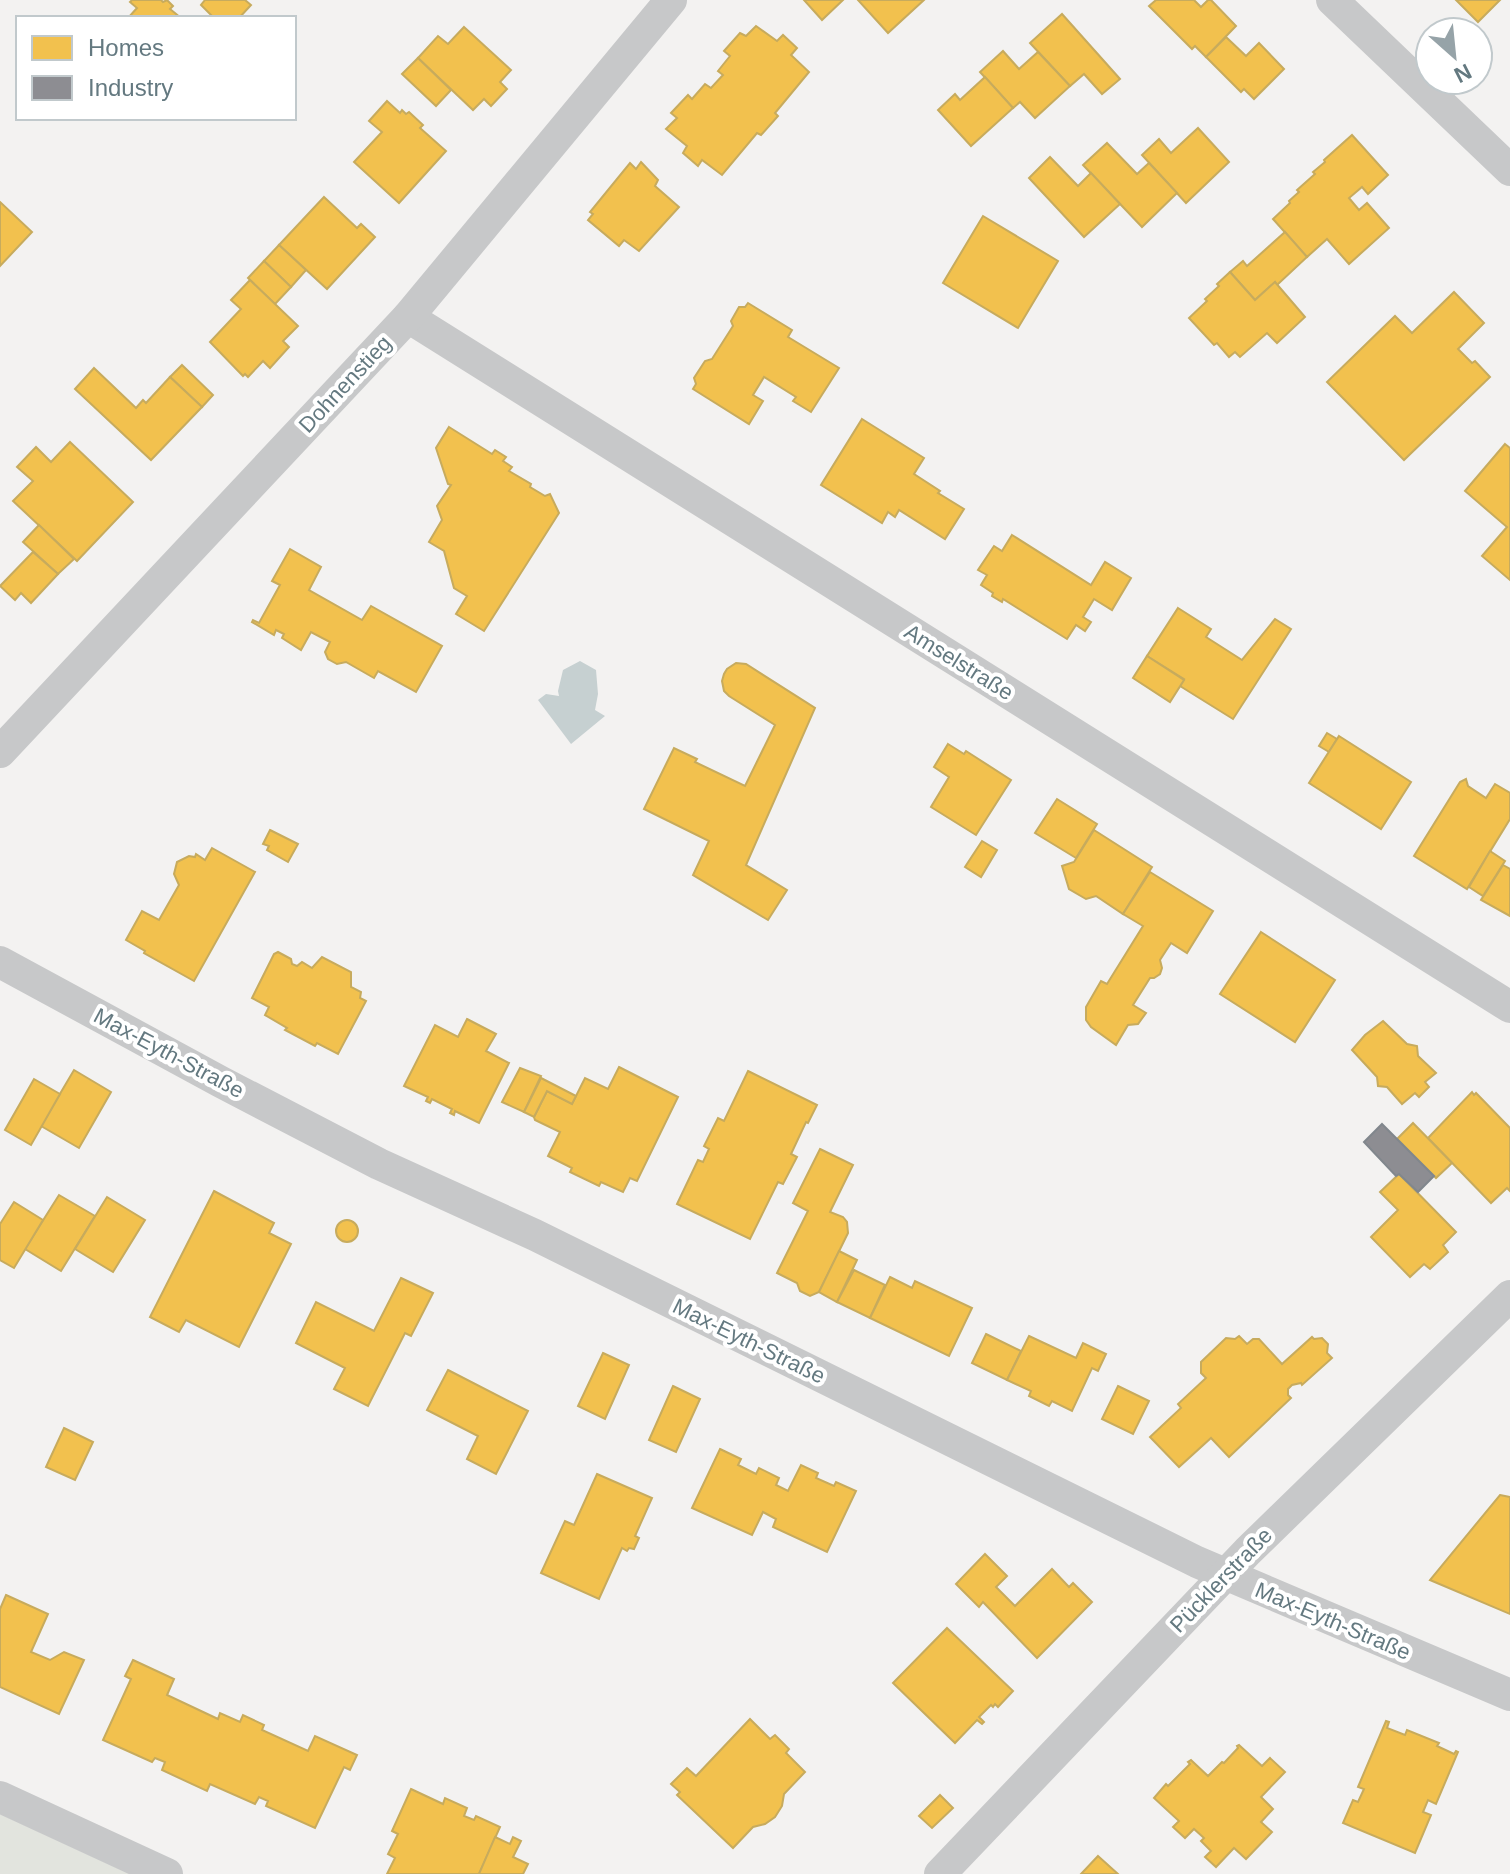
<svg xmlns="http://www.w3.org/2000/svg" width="1510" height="1874" viewBox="0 0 1510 1874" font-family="Helvetica,sans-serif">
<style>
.green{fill:#e2e4de}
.water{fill:#c6d0d1}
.homes{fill:#f2c14e;stroke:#c7ab5d;stroke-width:2}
.industry{fill:#8d8d92;stroke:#81878d;stroke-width:2}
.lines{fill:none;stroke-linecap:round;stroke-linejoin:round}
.street{stroke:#c7c8c9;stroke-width:32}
.labels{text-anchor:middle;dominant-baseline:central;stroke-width:8;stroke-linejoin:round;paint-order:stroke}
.street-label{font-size:22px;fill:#647980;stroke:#fff}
</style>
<rect width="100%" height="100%" fill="#f3f2f1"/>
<!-- green -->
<polygon class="green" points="0,1814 130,1874 0,1874"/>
<!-- water -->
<polygon class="water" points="580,661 596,670 598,694 595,710 605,716 571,744 538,700 546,694 559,696 558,691 563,670"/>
<!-- homes -->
<g class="homes">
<polygon points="132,0 161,0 163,2 167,0 173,6 170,9 181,18 128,18 137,8 130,2"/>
<polygon points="205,0 245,0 251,5 239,18 214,18 201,5"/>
<polygon points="804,0 843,0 822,20"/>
<polygon points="858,0 924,0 888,33"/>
<polygon points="1156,0 1194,0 1201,7 1208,0 1211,0 1236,26 1206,57 1195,46 1192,49 1149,6"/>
<polygon points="1456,0 1500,0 1478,22"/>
<polygon points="1062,14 1120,79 1102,94 1084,74 1070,86 1030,43"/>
<polygon points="756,26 777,41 783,35 797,48 791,55 809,72 775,113 778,116 761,135 757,133 722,175 702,160 698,166 683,153 687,146 666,129 677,118 671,113 688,95 692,99 705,84 711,88 723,75 718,71 730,56 724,51 740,33 746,36"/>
<polygon points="464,27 511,70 500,82 507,89 491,106 484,99 473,110 418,58 438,36 448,44"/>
<polygon points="1226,37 1246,56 1259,43 1284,69 1254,99 1244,89 1241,92 1206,57"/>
<polygon points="1003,51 1019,69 1038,52 1070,86 1035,118 1020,102 1013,108 980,72"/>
<polygon points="418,58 451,90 436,106 402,74"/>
<polygon points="985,77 1013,108 971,146 938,110 955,94 960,100"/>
<polygon points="387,101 400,113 402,110 406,114 409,112 423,125 420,128 446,151 399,203 354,162 382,132 369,121"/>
<polygon points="1198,128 1229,162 1186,203 1142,155 1159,139 1171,153"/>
<polygon points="1352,135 1388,175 1368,194 1362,187 1349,198 1359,210 1367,203 1389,228 1349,264 1327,239 1307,257 1273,219 1290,203 1289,201 1299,192 1297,190 1315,174 1313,172 1325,162 1324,160"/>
<polygon points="1107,143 1137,174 1149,163 1177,193 1142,227 1083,165"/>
<polygon points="1050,157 1078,186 1091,173 1120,204 1084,237 1029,178"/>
<polygon points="641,162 658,180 655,186 679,207 639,251 624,240 619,246 588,220 593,214 590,212 630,163 636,169"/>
<polygon points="324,197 357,228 361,224 375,237 327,289 279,245"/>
<polygon points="0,202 32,232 0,266"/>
<polygon points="983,216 1058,261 1018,328 943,283"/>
<polygon points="1285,232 1307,257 1277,285 1275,282 1255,300 1230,272 1243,261 1247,266"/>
<polygon points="279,245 306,270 291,287 264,261"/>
<polygon points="264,261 291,287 275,304 248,278"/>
<polygon points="1230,272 1255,300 1275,282 1305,317 1277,343 1267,333 1240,357 1235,352 1229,357 1217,343 1214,345 1189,318 1207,301 1205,299 1219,286 1217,284"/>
<polygon points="250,280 298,326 283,341 289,347 270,368 263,361 248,377 245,374 243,376 210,342 241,309 231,300"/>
<polygon points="1454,292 1484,323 1458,349 1472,363 1475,361 1490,377 1404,460 1327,382 1395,316 1412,333"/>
<polygon points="748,303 792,330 788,337 839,368 811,412 793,401 796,397 764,377 753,395 763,401 749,424 693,389 696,384 694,378 705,361 712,359 733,326 731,321 739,307 745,307"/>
<polygon points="182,365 213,395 202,407 170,377"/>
<polygon points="94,368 136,408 143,400 146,403 170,377 202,407 151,460 75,389"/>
<polygon points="862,419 924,458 914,474 940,491 938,493 964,509 945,539 899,510 895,517 888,512 882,523 821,485"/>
<polygon points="449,427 492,454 495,450 506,457 503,461 512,467 509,471 531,484 530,487 545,496 550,494 559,513 484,631 456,614 467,596 454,588 444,551 429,542 442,520 437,506 451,485 448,484 436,448"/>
<polygon points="70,442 133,502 77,561 13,501 33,481 17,467 36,447 51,462"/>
<polygon points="1505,444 1510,448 1510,580 1482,556 1507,527 1465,491"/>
<polygon points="39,525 74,559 58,574 23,542"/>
<polygon points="1012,535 1091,585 1105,562 1131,578 1112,610 1094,599 1083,617 1091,622 1085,631 1076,625 1067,639 1003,599 1002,602 992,596 993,593 981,585 987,575 978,570 994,546 1002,551"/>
<polygon points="290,549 321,567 309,590 362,620 371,606 442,646 416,692 378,671 374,678 346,662 337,664 328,659 325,652 330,642 311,632 301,650 282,638 284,634 276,630 274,635 252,622 253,620 259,623 280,585 272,581"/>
<polygon points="33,552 58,574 31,603 21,593 15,600 0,586"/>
<polygon points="1178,608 1211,629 1206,637 1242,660 1275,619 1291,629 1233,719 1180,686 1184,679 1147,656"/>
<polygon points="1147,656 1184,680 1170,702 1133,678"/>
<polygon points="736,663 746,664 815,708 746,865 787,890 768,920 693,875 709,841 644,809 674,748 697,759 695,762 745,786 775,725 729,696 724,691 722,681 724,674 727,669"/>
<polygon points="1327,733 1337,739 1329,752 1319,746"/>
<polygon points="1339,736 1411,782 1381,829 1309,783"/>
<polygon points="948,744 964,754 966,751 1011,780 976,835 931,807 949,777 934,767"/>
<polygon points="1466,779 1468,786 1486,798 1495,784 1510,793 1510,819 1467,889 1414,856 1460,782"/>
<polygon points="1057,799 1097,824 1076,858 1035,833"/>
<polygon points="270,830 298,844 288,862 267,850 269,846 263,844"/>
<polygon points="1094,830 1152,867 1123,914 1096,896 1086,899 1069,889 1062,866 1074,862"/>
<polygon points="982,841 997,850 981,877 965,867"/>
<polygon points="212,848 255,872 194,981 144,953 145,951 126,940 142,911 159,920 179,885 174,874 177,862 189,856 195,857 196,854 205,860"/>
<polygon points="1490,851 1505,861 1483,896 1469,887"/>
<polygon points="1503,865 1510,869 1510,916 1481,900"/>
<polygon points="1150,872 1213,911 1187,953 1171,943 1160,960 1162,968 1160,974 1154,978 1150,978 1133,1005 1146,1013 1138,1024 1128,1025 1116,1045 1091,1027 1086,1020 1086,1007 1101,981 1107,984 1143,926 1123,914"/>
<polygon points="1261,932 1335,980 1295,1042 1220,994"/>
<polygon points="278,952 291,959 292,964 297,966 302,962 312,968 322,957 351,972 351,987 361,992 360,998 366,1001 338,1054 317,1043 315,1046 285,1030 287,1028 265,1015 269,1007 252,998 274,954"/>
<polygon points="467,1019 496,1034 486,1051 509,1063 479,1123 455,1111 454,1115 450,1113 452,1109 432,1099 430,1103 426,1101 428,1097 404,1086 435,1025 458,1037"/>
<polygon points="1383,1021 1407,1044 1417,1046 1418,1056 1436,1073 1425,1082 1429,1087 1419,1097 1415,1093 1402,1104 1387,1087 1378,1086 1377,1077 1352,1050 1365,1035"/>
<polygon points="619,1067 678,1097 637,1181 630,1178 623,1192 601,1182 599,1186 570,1172 572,1168 548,1156 560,1132 535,1120 534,1117 547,1091 572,1104 585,1078 608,1089"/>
<polygon points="520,1068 541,1076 524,1112 502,1102"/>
<polygon points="74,1070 111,1092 79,1148 41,1126"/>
<polygon points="748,1071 817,1105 808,1123 806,1122 791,1154 797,1157 783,1184 778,1182 750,1239 677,1204 698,1160 703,1162 709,1149 704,1146 718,1118 724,1121"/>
<polygon points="541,1078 576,1096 572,1104 547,1091 534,1117 524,1112"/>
<polygon points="34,1079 60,1094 31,1145 5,1130"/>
<polygon points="1472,1092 1474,1095 1476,1093 1510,1128 1510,1191 1507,1188 1491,1203 1428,1138"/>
<polygon points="1413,1123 1452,1163 1436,1178 1397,1139"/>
<polygon points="820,1149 853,1165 830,1212 843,1217 847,1222 848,1233 819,1292 810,1296 800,1291 797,1283 777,1273 808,1211 793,1203"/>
<polygon points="1399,1174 1456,1232 1443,1245 1448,1252 1430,1269 1424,1264 1410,1277 1371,1237 1398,1210 1380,1192"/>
<polygon points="214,1191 274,1223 269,1233 291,1244 239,1347 186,1320 179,1332 150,1317"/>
<polygon points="59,1195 95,1216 61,1271 25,1249"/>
<polygon points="107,1197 145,1220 113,1272 75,1249"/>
<polygon points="14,1202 43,1220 14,1268 0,1260 0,1224"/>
<circle cx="347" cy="1231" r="11"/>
<polygon points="839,1251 857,1260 837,1302 819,1292"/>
<polygon points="854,1270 885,1285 870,1318 837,1302"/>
<polygon points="890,1277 912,1288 915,1281 972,1308 949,1356 870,1318"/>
<polygon points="401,1278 433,1293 411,1336 405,1333 368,1406 334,1389 345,1368 296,1343 316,1302 374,1331"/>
<polygon points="986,1334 1021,1351 1007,1380 972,1363"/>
<polygon points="1029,1336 1076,1358 1083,1343 1106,1354 1098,1371 1092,1368 1072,1411 1052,1401 1049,1406 1029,1396 1031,1391 1007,1380"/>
<polygon points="1239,1336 1247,1344 1253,1339 1259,1339 1282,1364 1312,1337 1314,1339 1322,1338 1328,1344 1327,1353 1332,1358 1302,1385 1301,1383 1292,1385 1288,1389 1288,1395 1291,1398 1229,1457 1211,1438 1179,1467 1150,1437 1181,1408 1178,1404 1206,1378 1201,1373 1201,1362 1226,1338 1235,1339"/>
<polygon points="603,1353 629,1365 605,1419 578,1406"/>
<polygon points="448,1370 528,1411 496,1474 467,1459 478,1436 427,1410"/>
<polygon points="673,1386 700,1399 676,1452 649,1440"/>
<polygon points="1118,1386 1149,1401 1133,1434 1102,1419"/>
<polygon points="64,1428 93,1442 75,1480 46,1467"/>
<polygon points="720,1449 741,1459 738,1465 756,1474 759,1468 779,1478 776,1485 788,1491 801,1465 818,1473 816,1478 834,1486 836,1482 856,1491 827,1552 773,1527 776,1519 763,1512 752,1535 692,1508"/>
<polygon points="597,1474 652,1498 635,1536 639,1538 634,1549 629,1548 627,1551 622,1548 599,1599 541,1573 565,1521 574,1525"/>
<polygon points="1500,1495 1510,1497 1510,1614 1430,1580"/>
<polygon points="985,1554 1007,1576 996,1587 1015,1606 1052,1569 1069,1587 1073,1583 1092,1602 1037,1658 983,1602 979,1607 956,1584"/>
<polygon points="6,1595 48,1614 31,1652 50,1660 64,1652 84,1660 59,1714 0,1687 0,1609"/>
<polygon points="947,1628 1013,1691 998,1707 995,1704 993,1707 991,1705 979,1717 984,1722 982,1724 977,1720 955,1743 893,1683"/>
<polygon points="133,1660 174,1679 167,1695 218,1719 220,1713 240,1722 243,1715 264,1725 262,1730 308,1751 315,1736 357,1755 350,1770 344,1767 315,1828 266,1806 268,1801 259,1797 255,1804 210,1784 207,1791 162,1770 165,1762 155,1758 152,1762 103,1740 131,1679 125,1676"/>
<polygon points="750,1719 770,1739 775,1735 789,1749 786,1753 805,1772 784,1794 782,1806 775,1817 765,1824 753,1827 733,1848 677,1795 680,1792 671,1784 687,1768 696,1776"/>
<polygon points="1386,1721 1389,1722 1387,1728 1405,1735 1407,1730 1439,1743 1437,1746 1454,1754 1456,1751 1458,1752 1436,1804 1428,1800 1423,1812 1431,1815 1415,1853 1343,1823 1353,1800 1358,1802 1364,1789 1358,1787"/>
<polygon points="1239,1745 1262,1766 1270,1758 1285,1772 1261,1797 1273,1809 1261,1822 1272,1832 1246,1859 1234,1848 1216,1867 1205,1857 1211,1851 1201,1841 1204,1838 1194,1829 1185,1838 1173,1827 1179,1821 1154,1798 1166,1784 1168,1786 1190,1764 1188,1762 1191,1760 1208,1776 1222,1762 1224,1763 1238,1748 1237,1746"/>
<polygon points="411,1789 443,1804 445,1798 467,1808 464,1816 474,1820 476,1816 500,1827 479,1874 387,1874 395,1858 388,1854 398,1834 392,1831"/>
<polygon points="940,1795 953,1808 932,1828 919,1816"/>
<polygon points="495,1837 510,1844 513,1837 521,1841 513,1857 528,1864 523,1874 479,1874"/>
<polygon points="1098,1856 1118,1874 1081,1874"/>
</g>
<!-- industry -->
<polygon class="industry" points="1382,1124 1434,1176 1418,1192 1399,1174 1396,1176 1364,1142"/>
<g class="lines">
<!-- street -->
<g class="street">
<polyline points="1332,0 1510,170"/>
<polyline points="408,317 1510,1007"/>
<polyline points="0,752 408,317 671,0"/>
<polyline points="0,962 221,1082 379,1164 535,1235 1197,1562 1510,1695"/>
<polyline points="0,1797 167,1874"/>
<polyline points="940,1874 1248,1551 1510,1296"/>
</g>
</g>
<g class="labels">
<!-- street labels -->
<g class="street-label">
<text transform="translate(345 384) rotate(-47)">Dohnenstieg</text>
<text transform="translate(959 662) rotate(32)">Amselstraße</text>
<text transform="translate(169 1053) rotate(28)">Max-Eyth-Straße</text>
<text transform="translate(749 1341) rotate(26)">Max-Eyth-Straße</text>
<text transform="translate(1221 1580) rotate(-46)">Pücklerstraße</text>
<text transform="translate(1333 1621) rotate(23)">Max-Eyth-Straße</text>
</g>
</g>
<!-- legend -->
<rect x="16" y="16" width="280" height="104" fill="#ffffff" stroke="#c1c9cc" stroke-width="2"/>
<rect x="32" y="36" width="40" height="24" fill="#f2c14e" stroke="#c1c9cc" stroke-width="2"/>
<text x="88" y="56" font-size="24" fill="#647980">Homes</text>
<rect x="32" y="76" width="40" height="24" fill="#8d8d92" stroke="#c1c9cc" stroke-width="2"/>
<text x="88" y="96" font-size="24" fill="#647980">Industry</text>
<!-- north arrow -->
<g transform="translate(1454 56) rotate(153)"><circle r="38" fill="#ffffff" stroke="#c1c9cc" stroke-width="2"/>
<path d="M0-6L14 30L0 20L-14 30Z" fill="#96a3a8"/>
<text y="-12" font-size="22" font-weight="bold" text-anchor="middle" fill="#647980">N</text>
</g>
</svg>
